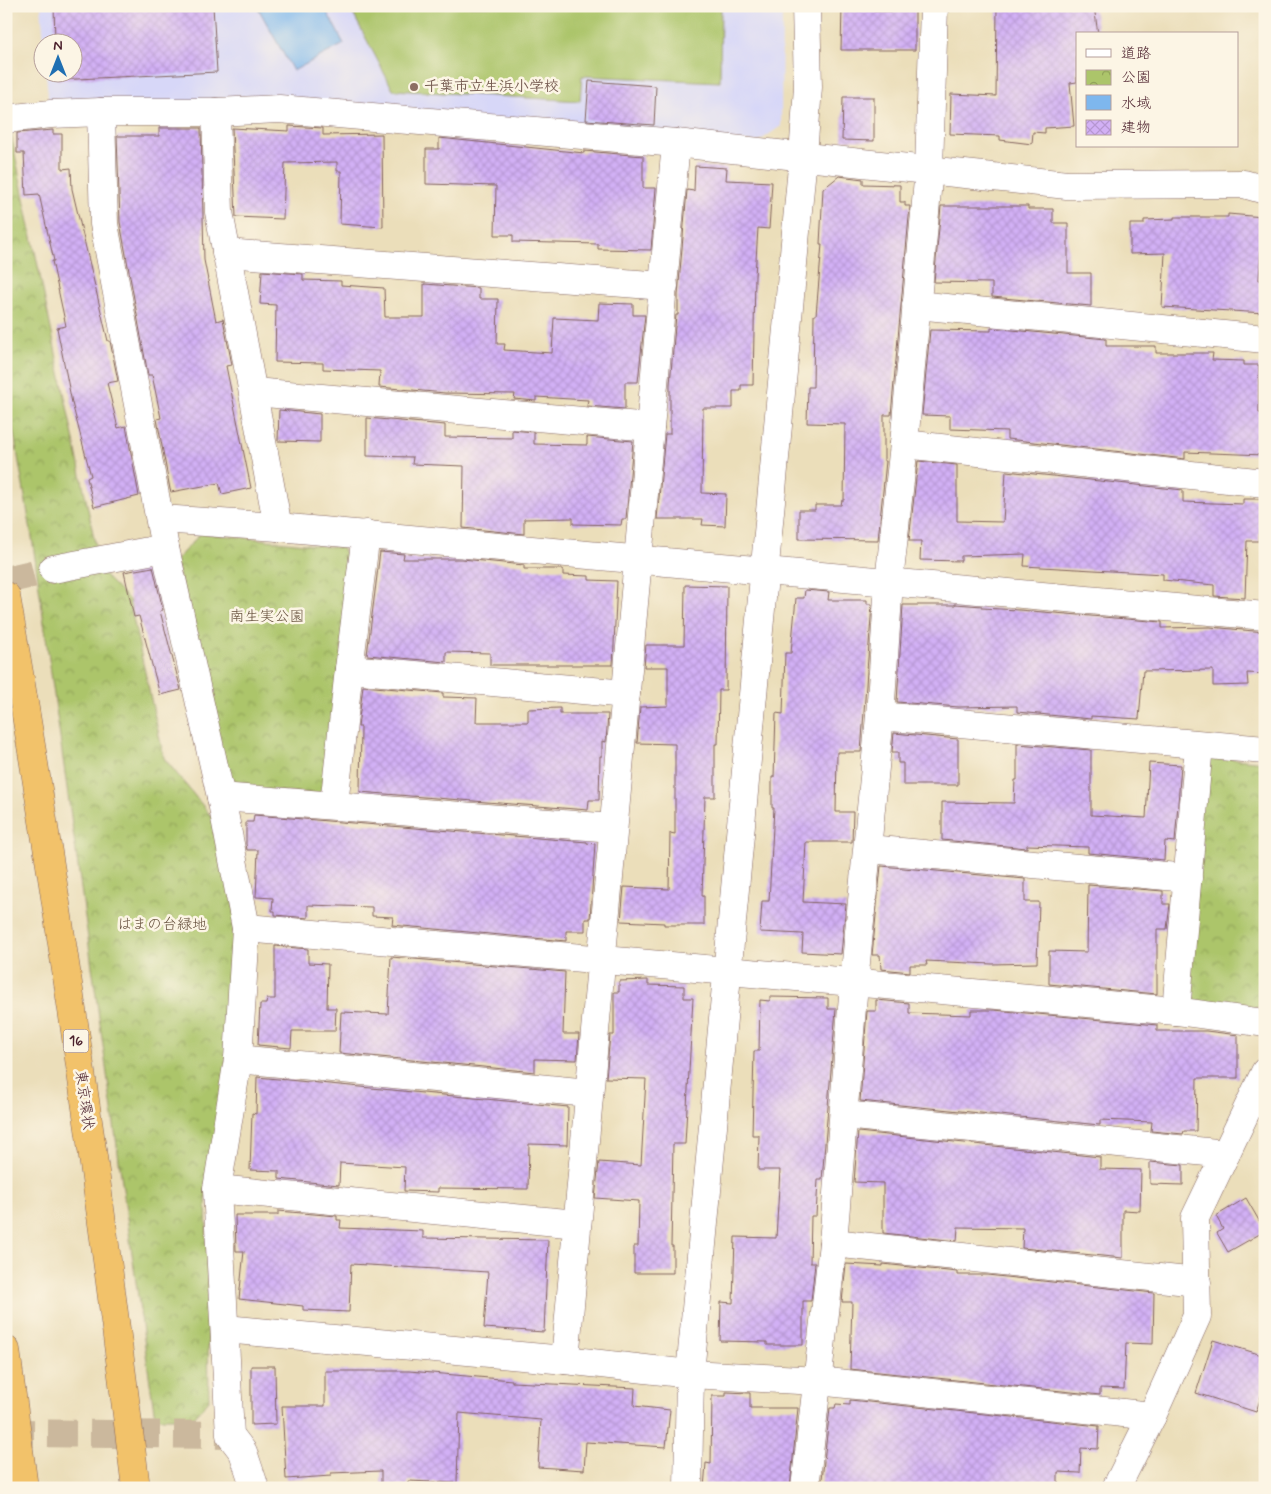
<svg xmlns="http://www.w3.org/2000/svg" width="1271" height="1494" viewBox="0 0 1271 1494" font-family="Mynerve,'Klee One',sans-serif">
<style>
.built{fill:#d7d7f8}
.park{fill:url(#park-crowns);stroke:#7b724a}
.garden{fill:#acc56a;stroke:#7b724a}
.water{fill:#7eb7ee;stroke:#646b8c}
.building{fill:url(#building-cross-hatch)}
.lines{fill:none;stroke-linecap:round;stroke-linejoin:round}
.minor-tunnel{stroke:#cbb89d;stroke-width:28;stroke-dasharray:28 14;stroke-linecap:butt}
.minor-casing{stroke:#82625d;stroke-width:29}
.tertiary-casing{stroke:#82625d;stroke-width:29}
.trunk-casing{stroke:#82625d;stroke-width:29}
.motorway-casing{stroke:#82625d;stroke-width:29}
.minor{stroke:#fff;stroke-width:28}
.tertiary{stroke:#fff;stroke-width:28}
.trunk{stroke:#f2c26a;stroke-width:28}
.motorway{stroke:#f2c26a;stroke-width:28}
.education-dot{fill:#8d6e63;stroke:#fcf5e5;stroke-width:2}
.labels{text-anchor:middle;dominant-baseline:central;stroke-width:5;stroke-linejoin:round;paint-order:stroke}
.shield{fill:#fcf5e5;stroke:#7f5f63;stroke-width:1}
.shield-label{font-size:14px;font-weight:bold;fill:#4a1f2b}
.education-label{font-size:15px;font-weight:bold;fill:#785e54;stroke:#fcf5e5;text-anchor:start}
.park-label{font-size:15px;fill:#67513e;stroke:#fcf5e5}
.street-label{font-size:15px;fill:#4a1f2b;stroke:#fcf5e5}
</style>
<defs>
<pattern id="park-crowns" width="20" height="18" patternUnits="userSpaceOnUse" patternTransform="scale(1.25)"><rect width="20" height="18" fill="#acc56a"/><path d="M2 6a3 3 0 1 1 6 0M12 15a3 3 0 1 1 6 0" fill="none" stroke="#8e9f57"/></pattern>
<pattern id="building-cross-hatch" width="8" height="8" patternUnits="userSpaceOnUse" patternTransform="scale(1.25)"><rect width="8" height="8" fill="#d2b0f5"/><path d="M0 0l8 8M0 8l8-8" fill="none" stroke="#b697d2"/></pattern>
</defs>
<rect width="100%" height="100%" fill="#fcf5e5"/>
<filter id="ink" filterUnits="userSpaceOnUse"><feTurbulence type="fractalNoise" baseFrequency=".02" numOctaves="2"/><feDisplacementMap in="SourceGraphic" scale="10" xChannelSelector="R" yChannelSelector="G"/><feConvolveMatrix kernelMatrix="1 2 1 2 8 2 1 2 1" color-interpolation-filters="sRGB"/></filter>
<filter id="wash" filterUnits="userSpaceOnUse"><feTurbulence type="fractalNoise" baseFrequency=".0096" numOctaves="4" result="noise"/><feDisplacementMap in="SourceGraphic" scale="20" xChannelSelector="R" yChannelSelector="G"/><feGaussianBlur stdDeviation="1.12" result="paint"/><feColorMatrix in="noise" values="0 0 0 0 0 0 0 0 0 0 0 0 0 0 0 0 0 1.4 0 .05"/><feComposite in="paint" operator="in"/></filter>
<g filter="url(#wash)">
<rect width="100%" height="100%" fill="#ebdeba"/>
<!-- built -->
<polygon class="built" points="41,6 782,6 781,126 758,142 49,107 46,73 72,72 72,42 44,42"/>
<!-- park -->
<g class="park">
<polygon points="10,130 101,572 129,600 164,758 220,827 238,926 233,1059 206,1184 209,1400 193,1418 155,1418 32,537 6,388 6,131"/>
<polygon points="201,533 342,548 349,560 331,781 320,794 244,790 224,776 176,560"/>
<polygon points="1204,756 1265,762 1265,1008 1181,1004"/>
</g>
<!-- garden -->
<polygon class="garden" points="349,6 721,6 720,82 582,76 580,101 393,90"/>
<!-- water -->
<polygon class="water" points="257,6 324,6 344,44 293,71"/>
<g id="blocks">
<!-- building -->
<g class="building">
<polygon points="54,6 213,6 217,72 57,80 57,72 72,72 72,42 55,42"/>
<polygon points="842,6 874,6 874,11 915,11 915,50 841,50"/>
<polygon points="997,6 1094,6 1098,34 1077,34 1077,82 1070,83 1074,126 1045,128 1045,133 1033,132 1032,144 1000,140 1000,136 950,134 951,94 996,96"/>
<polygon points="589,81 656,86 654,125 586,120"/>
<polygon points="843,97 874,97 874,141 842,140"/>
<polygon points="289,126 323,128 323,135 382,134 383,227 340,224 341,171 337,171 337,162 285,163 283,219 236,217 232,128 289,131"/>
<polygon points="159,128 201,128 204,260 216,321 223,319 232,365 226,366 251,488 222,494 219,483 171,492 170,489 157,419 161,418 152,375 148,375 120,222 117,136 159,136"/>
<polygon points="53,130 53,134 62,134 62,169 71,168 72,189 108,341 110,341 118,381 107,383 118,428 126,426 139,496 94,507 87,478 91,476 72,403 57,328 66,326 52,261 54,261 39,194 26,195 24,153 17,153 17,133"/>
<polygon points="439,138 584,153 584,151 643,156 643,188 656,188 651,250 598,249 598,244 513,242 513,235 495,235 496,186 426,184 426,149 439,149"/>
<polygon points="695,166 727,168 726,180 772,182 769,229 758,228 755,276 753,385 741,385 741,391 733,391 733,408 703,408 702,493 726,494 725,526 702,525 703,519 657,519 665,434 670,434 670,384 676,315 678,315 678,295 687,190 694,191"/>
<polygon points="839,176 863,179 863,184 900,185 900,202 905,202 905,206 910,206 891,415 884,415 884,461 886,461 878,540 799,539 799,510 815,510 815,505 841,505 842,500 844,500 845,424 807,423 808,387 813,387 814,315 816,315 822,244 820,244 823,189"/>
<polygon points="941,206 1028,206 1028,209 1053,209 1053,223 1068,223 1068,273 1091,273 1091,306 992,297 992,283 934,282"/>
<polygon points="1228,214 1263,217 1259,280 1265,280 1265,313 1162,307 1165,253 1130,254 1130,224 1144,224 1144,220 1174,219 1174,217 1228,217"/>
<polygon points="262,271 303,274 303,280 341,281 341,285 384,288 385,317 424,317 424,284 479,288 479,299 498,299 497,344 505,344 504,350 552,353 554,318 598,320 599,303 633,304 633,315 645,315 638,382 625,382 625,409 587,406 588,400 536,397 536,401 514,399 515,394 445,393 379,387 380,371 323,369 323,363 275,362 276,305 260,304"/>
<polygon points="991,328 1106,339 1106,346 1156,346 1156,353 1213,353 1212,360 1244,361 1244,365 1259,365 1259,413 1265,413 1265,455 1185,452 1185,459 1007,439 1007,431 950,429 950,416 922,415 930,330 991,331"/>
<polygon points="279,410 320,414 320,442 278,441"/>
<polygon points="367,418 445,425 445,437 512,438 512,430 534,432 534,444 587,445 587,437 633,441 626,519 622,519 621,525 573,524 573,518 524,519 524,534 463,528 464,466 412,464 413,457 367,456"/>
<polygon points="918,461 957,465 957,521 1003,522 1006,471 1183,490 1183,502 1243,504 1243,499 1265,499 1265,533 1259,533 1259,541 1247,541 1245,598 1214,596 1214,585 1163,580 1163,574 1024,566 1025,554 961,556 961,561 920,560 921,541 909,541"/>
<polygon points="380,552 404,554 403,559 462,559 524,565 524,569 563,569 563,575 589,576 589,580 617,581 613,665 490,665 490,653 446,652 446,662 367,655"/>
<polygon points="153,567 163,610 160,611 181,690 160,695 139,616 134,617 124,572"/>
<polygon points="685,585 727,586 726,690 719,690 718,744 715,744 715,797 705,797 702,896 704,896 704,925 664,925 664,923 621,921 624,887 669,889 670,833 675,834 675,744 637,743 640,707 668,706 668,667 644,667 646,645 684,645"/>
<polygon points="805,590 829,592 828,600 867,600 867,604 872,604 861,752 837,752 836,812 853,812 852,842 806,842 803,902 846,904 841,954 802,952 803,934 760,932 762,901 769,901 774,808 772,808 772,777 774,777 776,713 783,714 785,653 791,653 796,598 804,598"/>
<polygon points="955,604 982,606 982,608 1019,610 1162,622 1162,628 1210,627 1265,632 1265,674 1247,673 1248,685 1213,686 1213,670 1143,671 1139,719 1091,716 1091,719 1017,712 1017,706 959,707 897,702 903,605 955,605"/>
<polygon points="363,686 443,693 443,697 477,698 476,722 528,722 528,709 560,708 560,714 608,714 606,742 602,741 602,756 600,756 599,800 589,800 588,810 360,792 361,727 358,727"/>
<polygon points="894,733 958,739 958,785 903,785 903,763 898,763 898,752 892,752"/>
<polygon points="1017,744 1091,750 1091,815 1146,818 1149,763 1181,765 1175,842 1165,841 1164,860 1088,853 1088,847 1027,845 1027,848 942,840 942,802 1014,803 1015,780 1017,780"/>
<polygon points="254,815 587,842 587,843 595,844 590,919 585,919 585,931 566,931 566,941 392,925 393,917 372,916 372,907 308,905 308,918 275,915 275,911 272,911 273,898 256,897 258,850 247,850 246,844 246,822 253,822"/>
<polygon points="881,866 1025,879 1025,902 1039,902 1037,963 992,964 926,961 927,965 910,965 910,972 881,969 880,955 872,955"/>
<polygon points="1088,885 1163,891 1163,904 1170,904 1167,929 1157,929 1157,994 1049,984 1049,951 1087,952"/>
<polygon points="275,946 308,949 308,963 328,964 327,1008 336,1008 335,1031 292,1031 291,1048 258,1045 260,1004 266,1004 267,999 275,999"/>
<polygon points="391,957 565,972 563,1034 579,1034 577,1060 535,1059 535,1072 339,1053 341,1012 388,1014"/>
<polygon points="648,980 648,985 684,986 684,998 693,998 685,1144 673,1144 671,1246 673,1246 673,1273 634,1273 634,1246 638,1246 639,1201 595,1198 599,1162 641,1165 646,1079 606,1078 610,1035 614,1035 614,992 619,992 619,981"/>
<polygon points="770,997 828,998 828,1009 836,1009 822,1180 818,1180 816,1216 811,1216 810,1263 815,1263 811,1301 803,1301 803,1345 767,1345 767,1342 720,1341 721,1302 733,1303 735,1237 776,1238 780,1170 758,1170 759,1135 752,1135 754,1051 759,1051 760,1000 770,1001"/>
<polygon points="876,1000 909,1003 909,1013 971,1015 971,1010 994,1010 1157,1025 1157,1031 1206,1031 1238,1035 1238,1078 1197,1078 1196,1131 1184,1131 1183,1134 1151,1131 1152,1122 1100,1120 1100,1125 860,1101 867,1011 876,1011"/>
<polygon points="257,1077 568,1107 567,1145 529,1144 528,1189 438,1188 438,1192 404,1191 405,1167 340,1163 339,1185 279,1179 279,1171 250,1170 252,1113 256,1114"/>
<polygon points="858,1132 1100,1157 1100,1169 1141,1170 1140,1211 1123,1210 1123,1258 1022,1248 1023,1228 958,1227 957,1241 883,1233 883,1183 854,1182"/>
<polygon points="1150,1162 1183,1165 1183,1185 1150,1184"/>
<polygon points="1246,1198 1265,1231 1228,1252 1217,1233 1223,1229 1216,1216"/>
<polygon points="278,1211 337,1216 337,1220 341,1220 340,1228 423,1231 423,1238 548,1240 544,1332 484,1328 488,1272 351,1264 349,1312 303,1310 303,1306 239,1299 244,1251 236,1251 235,1215 278,1215"/>
<polygon points="846,1264 883,1266 883,1264 957,1272 957,1275 987,1275 1154,1293 1153,1344 1126,1343 1124,1389 1100,1388 1100,1395 850,1369 852,1302 842,1302"/>
<polygon points="1213,1340 1265,1356 1265,1384 1256,1412 1196,1393"/>
<polygon points="251,1366 275,1366 276,1424 251,1425"/>
<polygon points="325,1371 409,1371 512,1380 512,1382 635,1388 634,1406 670,1410 666,1447 586,1442 584,1470 538,1467 541,1420 459,1413 457,1483 408,1481 408,1486 381,1486 381,1471 331,1473 331,1476 286,1479 282,1406 325,1406"/>
<polygon points="726,1392 750,1393 750,1408 798,1408 790,1488 704,1488 706,1463 711,1464 712,1396 726,1396"/>
<polygon points="850,1400 1099,1426 1098,1449 1081,1448 1080,1473 1058,1472 1058,1488 821,1488 830,1408 835,1408 836,1404 850,1405"/>
</g>
</g>
</g>
<g filter="url(#ink)">
<use href="#blocks" fill-opacity="0" stroke="#82625d" stroke-width="1"/>
<g class="lines">
<!-- minor-tunnel -->
<g class="minor-tunnel">
<polyline points="6,580 53,569"/>
<polyline points="6,1433 230,1435"/>
</g>
<!-- minor casing -->
<g class="minor-casing">
<g id="minor">
<polyline points="101,112 104,224 165,548 221,797 246,928 238,1059 217,1189 230,1435 243,1452 255,1488"/>
<polyline points="216,112 219,212 278,527"/>
<polyline points="6,119 51,114 101,112 216,112 279,109 676,143 1067,185 1244,184 1265,190"/>
<polyline points="226,253 664,286"/>
<polyline points="916,305 1265,339"/>
<polyline points="254,392 650,427"/>
<polyline points="904,444 1265,483"/>
<polyline points="161,519 278,527 1265,616"/>
<polyline points="53,569 165,548"/>
<polyline points="349,669 626,694"/>
<polyline points="880,716 1265,750"/>
<polyline points="221,797 613,828"/>
<polyline points="334,805 349,669 366,534"/>
<polyline points="868,849 1188,878"/>
<polyline points="246,928 1176,1011 1265,1023"/>
<polyline points="1176,1011 1199,745"/>
<polyline points="238,1059 589,1093"/>
<polyline points="844,1115 1226,1154"/>
<polyline points="217,1189 577,1224"/>
<polyline points="833,1243 1197,1282"/>
<polyline points="225,1329 565,1360 690,1374 818,1381 1152,1416"/>
<polyline points="565,1360 676,143"/>
<polyline points="688,1488 690,1374"/>
<polyline points="805,1488 833,1243 854,983 880,716 889,582 904,444 929,169 934,6"/>
<polyline points="1116,1488 1152,1416 1197,1316 1195,1218 1265,1072"/>
</g>
</g>
<!-- tertiary casing -->
<g class="tertiary-casing">
<polyline id="tertiary" points="690,1374 803,156 808,87 806,6"/>
</g>
<!-- trunk casing -->
<g class="trunk-casing">
<path id="trunk" d="M 6,596 C 57,892 100,1190 136,1488"/>
</g>
<!-- motorway casing -->
<g class="motorway-casing">
<polyline id="motorway" points="6,1350 24,1488"/>
</g>
<!-- minor -->
<use href="#minor" class="minor"/>
<!-- tertiary -->
<use href="#tertiary" class="tertiary"/>
<!-- trunk -->
<use href="#trunk" class="trunk"/>
<!-- motorway -->
<use href="#motorway" class="motorway"/>
</g>
</g>
<!-- markers -->
<circle class="education-dot" cx="414" cy="87" r="5"/>
<g class="labels">
<!-- shield labels -->
<rect class="shield" x="63.5" y="1029.5" width="25" height="23" rx="4"/>
<g class="shield-label">
<text x="76" y="1041">16</text>
</g>
<!-- education labels -->
<g class="education-label">
<text x="424" y="87">千葉市立生浜小学校</text>
</g>
<!-- park labels -->
<g class="park-label">
<text x="267" y="617">南生実公園</text>
<text x="162" y="925">はまの台緑地</text>
</g>
<!-- street labels -->
<g class="street-label">
<text transform="translate(84 1100) rotate(82)">東京環状</text>
</g>
</g>
<!-- margin -->
<rect width="1271" height="1494" fill="none" stroke="#fcf5e5" stroke-width="25"/>
<!-- legend -->
<rect x="1076" y="32" width="162" height="115" fill="#fcf5e5" stroke="#b59f9b"/>
<rect x="1086" y="49" width="25" height="8" fill="#ffffff" stroke="#b59f9b"/>
<text x="1121" y="58" font-size="15" fill="#4a1f2b">道路</text>
<rect x="1086" y="70" width="25" height="15" fill="url(#park-crowns)" stroke="#b59f9b"/>
<text x="1121" y="82" font-size="15" fill="#4a1f2b">公園</text>
<rect x="1086" y="95" width="25" height="15" fill="#7eb7ee" stroke="#b59f9b"/>
<text x="1121" y="108" font-size="15" fill="#4a1f2b">水域</text>
<rect x="1086" y="120" width="25" height="15" fill="url(#building-cross-hatch)" stroke="#b59f9b"/>
<text x="1121" y="132" font-size="15" fill="#4a1f2b">建物</text>
<!-- north arrow -->
<g transform="translate(58 58)"><circle r="24" fill="#fcf5e5" stroke="#b59f9b"/>
<path d="M0-4L9 19L0 12L-9 19Z" fill="#1f6fb2"/>
<text y="-8" font-size="14" font-weight="bold" text-anchor="middle" fill="#4a1f2b">N</text>
</g>
</svg>
